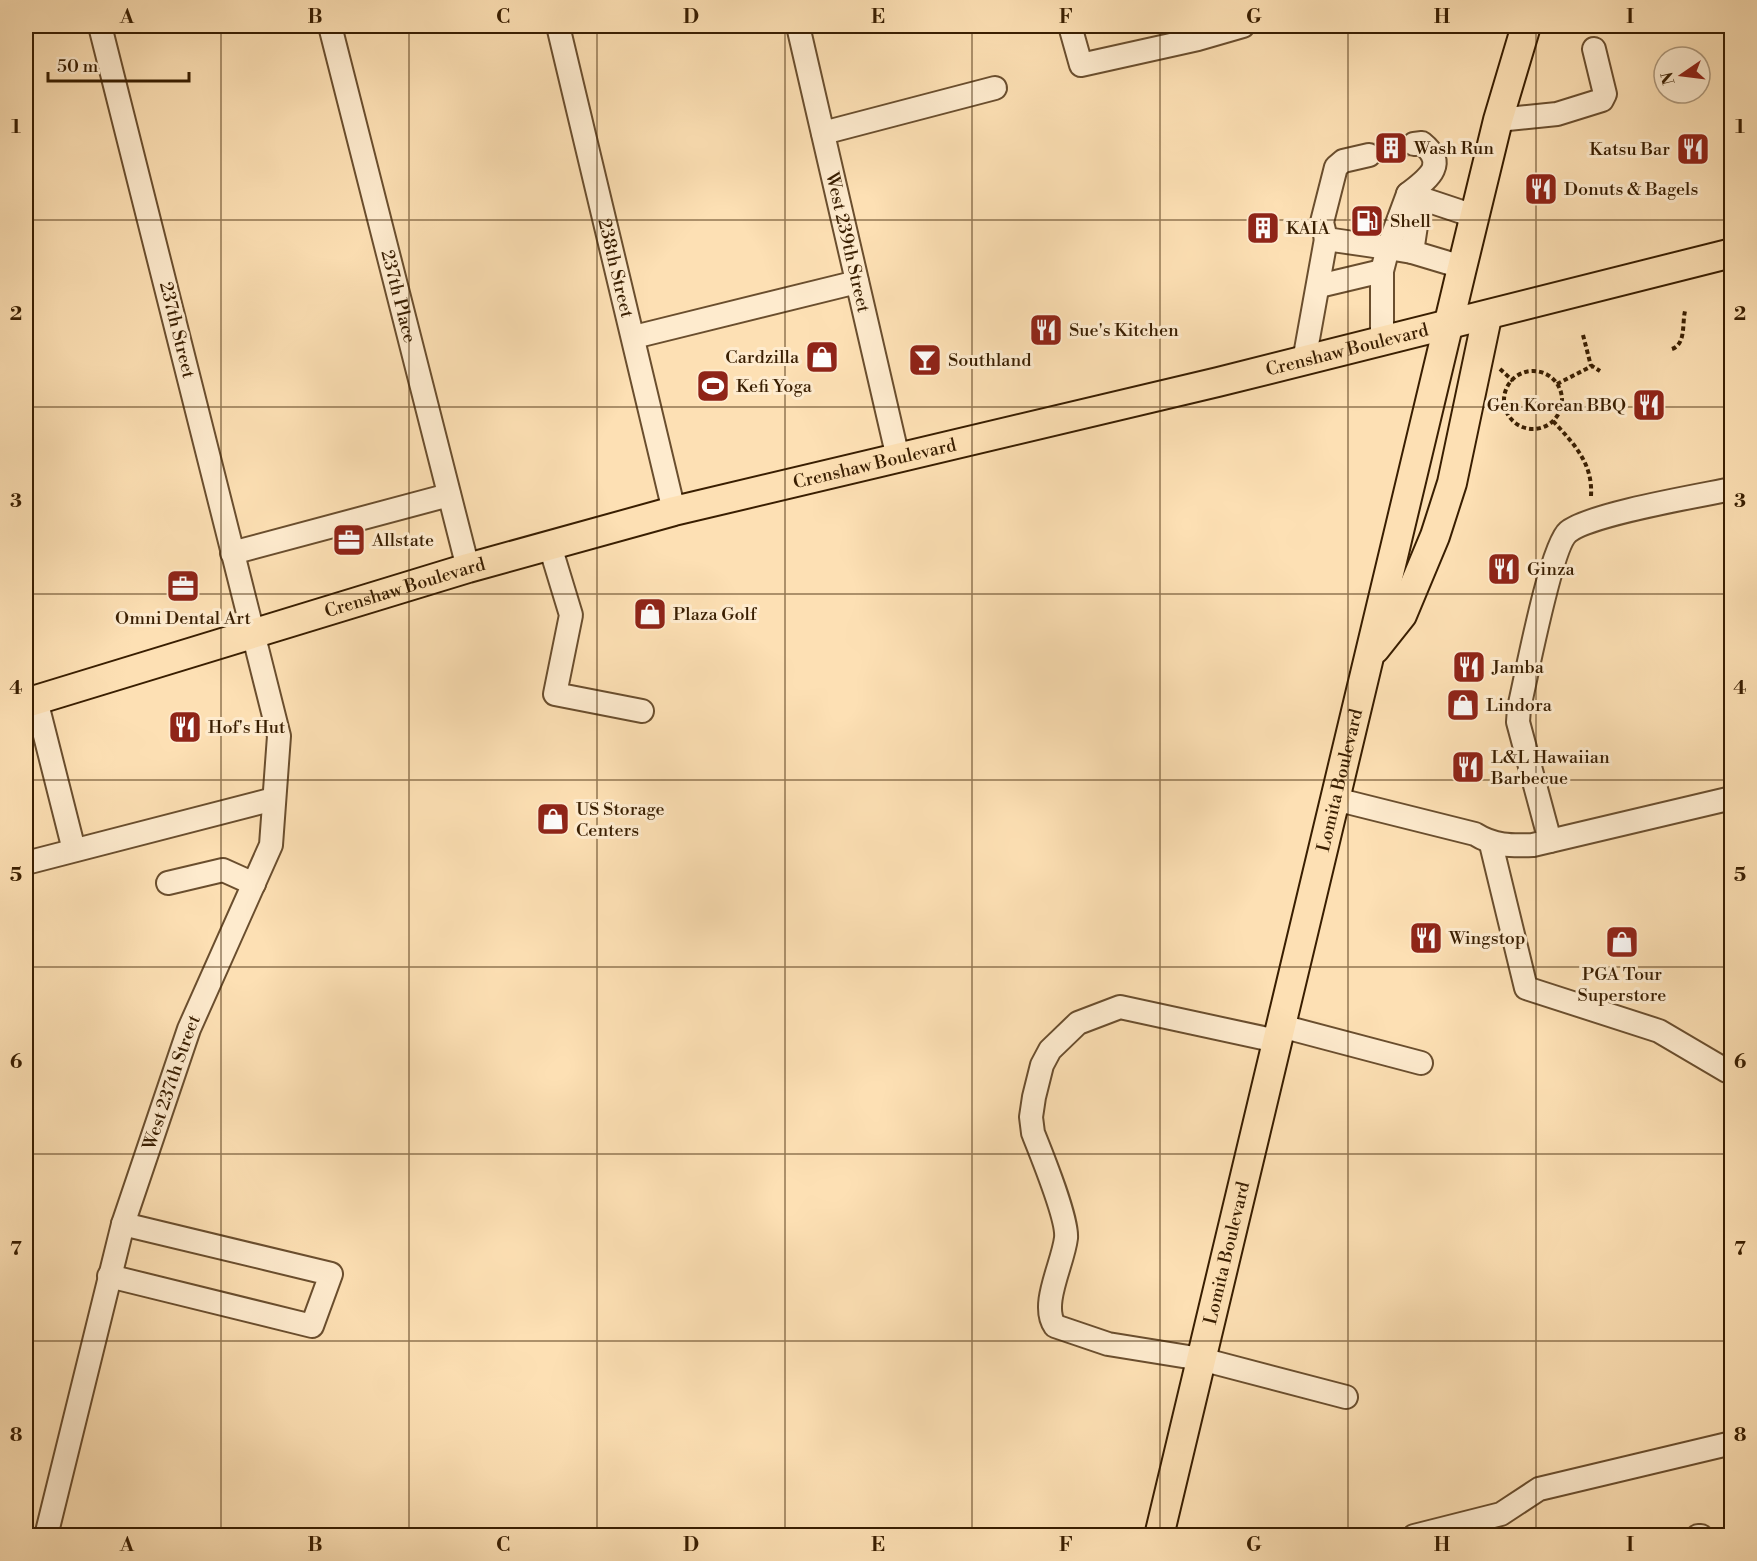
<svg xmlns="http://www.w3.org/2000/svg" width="1757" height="1561" viewBox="0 0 1757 1561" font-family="'Libre Bodoni',serif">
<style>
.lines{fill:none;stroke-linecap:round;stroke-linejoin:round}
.minor-tunnel{stroke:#d6b990;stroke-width:22;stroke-dasharray:22 11;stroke-linecap:butt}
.minor-casing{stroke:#6a4e2e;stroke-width:26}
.major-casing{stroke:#391e01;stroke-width:32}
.path{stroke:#391e01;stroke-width:4;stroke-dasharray:4.5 3;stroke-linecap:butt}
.minor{stroke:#feebce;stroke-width:22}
.major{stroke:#fde0b4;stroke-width:28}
.grid{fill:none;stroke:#391e01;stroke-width:1.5;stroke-opacity:0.55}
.labels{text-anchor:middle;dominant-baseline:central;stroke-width:6;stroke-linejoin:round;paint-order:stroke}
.poi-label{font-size:18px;fill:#391e01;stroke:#feebce;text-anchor:start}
.street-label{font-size:18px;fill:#391e01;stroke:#feebce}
.neatline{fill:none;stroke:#391e01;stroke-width:2}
.grid-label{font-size:20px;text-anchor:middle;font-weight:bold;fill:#391e01}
</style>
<rect width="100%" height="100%" fill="#fde0b4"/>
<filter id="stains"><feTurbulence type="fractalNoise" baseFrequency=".00333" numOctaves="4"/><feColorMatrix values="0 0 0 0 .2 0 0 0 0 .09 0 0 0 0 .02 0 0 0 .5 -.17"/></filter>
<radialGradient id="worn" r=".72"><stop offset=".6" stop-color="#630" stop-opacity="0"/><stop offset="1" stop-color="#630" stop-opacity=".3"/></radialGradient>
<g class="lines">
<!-- minor-tunnel -->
<polyline class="minor-tunnel" points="1369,155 1414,144"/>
<!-- minor casing -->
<g class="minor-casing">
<g id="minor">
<path id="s1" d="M 330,26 L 468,568"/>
<path id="s2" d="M 558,26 L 674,511"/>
<path id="s3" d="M 798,26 L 898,458"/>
<polyline points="1070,26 1081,65 1198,39 1243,26"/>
<polyline points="1498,120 1557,114 1602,100 1605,94 1594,49"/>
<polyline points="823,133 995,88"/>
<path d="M 1408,194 C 1427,179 1449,165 1422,143 L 1414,144"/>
<polyline points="1326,239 1322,222 1336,167 1343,161 1369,155"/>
<polyline points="1412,252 1420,199"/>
<polyline points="1319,286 1382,271"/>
<polyline points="634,337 857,282"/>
<polyline points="1382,342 1382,271 1388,248 1412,252 1462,267"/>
<polyline points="1304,361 1326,239 1388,248 1408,194 1474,216"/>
<polyline points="550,546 571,615 555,694 642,711"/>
<polyline points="232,553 449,495"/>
<polyline points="36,700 74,850"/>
<path d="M 1335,799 L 1475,834 C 1494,846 1511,846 1533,845 L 1732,798"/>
<path d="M 1550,841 L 1518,722 L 1519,708 C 1526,678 1551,546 1568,532 C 1590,514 1698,496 1732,489"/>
<polyline points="1491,844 1526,988 1659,1031 1727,1071 1732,1070"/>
<polyline points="26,863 274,799"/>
<polyline points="168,883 223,870 254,884"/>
<polyline points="1281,1026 1421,1063"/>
<path d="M 1277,1041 L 1120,1007 L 1078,1023 L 1050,1050 L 1042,1065 L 1034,1097 L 1031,1117 L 1033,1133 C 1041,1153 1068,1219 1066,1238 C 1063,1264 1040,1305 1055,1326 L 1108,1344 L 1201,1359 L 1346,1397"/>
<polyline points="109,1276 312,1326 331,1274 123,1224"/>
<path id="s4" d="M 46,1536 L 123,1224 L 189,1029 L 271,845 L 279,736 L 100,26"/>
<polyline points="1414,1536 1501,1514 1539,1489 1732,1443"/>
<polyline points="1698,1536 1701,1536"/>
</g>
</g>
<!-- major casing -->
<g class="major-casing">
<g id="major">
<polyline points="1375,649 1402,615 1435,536 1452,483 1487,317"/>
<path id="s5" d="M 26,703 L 468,568 L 674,511 L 1218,382 L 1732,253"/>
<path id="s6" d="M 1159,1536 L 1461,272 L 1498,120 L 1526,26"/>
</g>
</g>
<!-- path -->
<g class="path">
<polyline points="1583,335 1591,366"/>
<path d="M 1672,349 C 1686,344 1682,324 1685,311"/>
<polyline points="1500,369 1513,381"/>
<circle cx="1533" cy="400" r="29"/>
<polyline points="1557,384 1592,366 1600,371"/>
<path d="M 1553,421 C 1574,444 1593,463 1591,496"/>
</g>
<!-- minor -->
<use href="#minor" class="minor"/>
<!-- major -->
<use href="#major" class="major"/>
</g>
<!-- grid -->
<path class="grid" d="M 221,26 L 221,1536M 409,26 L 409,1536M 597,26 L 597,1536M 785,26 L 785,1536M 972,26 L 972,1536M 1160,26 L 1160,1536M 1348,26 L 1348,1536M 1536,26 L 1536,1536M 26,220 L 1732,220M 26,407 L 1732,407M 26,594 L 1732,594M 26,780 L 1732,780M 26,967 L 1732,967M 26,1154 L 1732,1154M 26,1341 L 1732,1341"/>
<!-- icons -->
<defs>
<g id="building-square" transform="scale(1.725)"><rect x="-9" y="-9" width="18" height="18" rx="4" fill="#8f2418" stroke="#feebce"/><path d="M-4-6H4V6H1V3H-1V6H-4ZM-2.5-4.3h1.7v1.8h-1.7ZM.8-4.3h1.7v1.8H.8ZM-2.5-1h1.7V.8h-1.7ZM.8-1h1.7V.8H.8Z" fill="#fff"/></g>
<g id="restaurant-square" transform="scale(1.725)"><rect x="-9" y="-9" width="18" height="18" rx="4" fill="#8f2418" stroke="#feebce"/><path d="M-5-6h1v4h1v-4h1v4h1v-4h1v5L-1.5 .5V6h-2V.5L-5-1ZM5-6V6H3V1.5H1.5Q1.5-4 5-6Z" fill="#fff"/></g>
<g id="fuel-square" transform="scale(1.725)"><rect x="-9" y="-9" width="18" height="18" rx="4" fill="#8f2418" stroke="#feebce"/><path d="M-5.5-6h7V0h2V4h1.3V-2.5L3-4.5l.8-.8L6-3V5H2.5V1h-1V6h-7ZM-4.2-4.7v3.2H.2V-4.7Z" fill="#fff"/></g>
<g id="shop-square" transform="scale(1.725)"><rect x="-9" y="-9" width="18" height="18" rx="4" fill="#8f2418" stroke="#feebce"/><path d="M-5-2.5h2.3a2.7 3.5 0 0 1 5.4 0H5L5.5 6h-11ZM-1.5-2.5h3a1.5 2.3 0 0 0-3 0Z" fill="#fff"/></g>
<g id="bar-square" transform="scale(1.725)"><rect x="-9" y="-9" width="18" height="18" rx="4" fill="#8f2418" stroke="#feebce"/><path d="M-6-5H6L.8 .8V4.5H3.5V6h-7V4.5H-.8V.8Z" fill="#fff"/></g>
<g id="stadium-square" transform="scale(1.725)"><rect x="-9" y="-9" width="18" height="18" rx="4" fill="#8f2418" stroke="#feebce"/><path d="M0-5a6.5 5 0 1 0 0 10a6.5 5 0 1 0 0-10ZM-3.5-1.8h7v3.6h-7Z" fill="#fff"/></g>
<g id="office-square" transform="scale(1.725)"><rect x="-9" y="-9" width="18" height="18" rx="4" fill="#8f2418" stroke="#feebce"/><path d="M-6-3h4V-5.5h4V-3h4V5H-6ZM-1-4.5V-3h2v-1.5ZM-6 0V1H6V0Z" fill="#fff"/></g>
</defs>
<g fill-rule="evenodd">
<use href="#building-square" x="1391" y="148"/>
<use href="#restaurant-square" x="1693" y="149"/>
<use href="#restaurant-square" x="1541" y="189"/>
<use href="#fuel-square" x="1367" y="221"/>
<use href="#building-square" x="1263" y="228"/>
<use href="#restaurant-square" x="1046" y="330"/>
<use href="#shop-square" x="822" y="357"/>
<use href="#bar-square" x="925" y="360"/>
<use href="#stadium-square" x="713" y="386"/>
<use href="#restaurant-square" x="1649" y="405"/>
<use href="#office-square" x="349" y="540"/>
<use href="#restaurant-square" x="1504" y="569"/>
<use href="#office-square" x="183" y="586"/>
<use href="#shop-square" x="650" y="614"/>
<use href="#restaurant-square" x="1469" y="667"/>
<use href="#shop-square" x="1463" y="705"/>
<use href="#restaurant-square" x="185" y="727"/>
<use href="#restaurant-square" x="1468" y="767"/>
<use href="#shop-square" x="553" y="819"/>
<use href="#restaurant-square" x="1426" y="938"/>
<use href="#shop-square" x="1622" y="942"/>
</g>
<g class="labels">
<!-- poi labels -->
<g class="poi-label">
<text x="1414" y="148">Wash Run</text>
<text x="1670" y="149" text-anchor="end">Katsu Bar</text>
<text x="1564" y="189">Donuts &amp; Bagels</text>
<text x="1390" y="221">Shell</text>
<text x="1286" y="228">KAIA</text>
<text x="1069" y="330">Sue's Kitchen</text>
<text x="799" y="357" text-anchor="end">Cardzilla</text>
<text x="948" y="360">Southland</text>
<text x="736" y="386">Kefi Yoga</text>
<text x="1626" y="405" text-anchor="end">Gen Korean BBQ</text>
<text x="372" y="540">Allstate</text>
<text x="1527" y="569">Ginza</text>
<text x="673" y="614">Plaza Golf</text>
<text x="183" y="618" text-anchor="middle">Omni Dental Art</text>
<text x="1492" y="667">Jamba</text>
<text x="1486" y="705">Lindora</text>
<text x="208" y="727">Hof's Hut</text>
<text x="1491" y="757">L&amp;L Hawaiian<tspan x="1491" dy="21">Barbecue</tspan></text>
<text x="576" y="809">US Storage<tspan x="576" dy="21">Centers</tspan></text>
<text x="1449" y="938">Wingstop</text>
<text x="1622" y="974" text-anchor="middle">PGA Tour<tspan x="1622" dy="21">Superstore</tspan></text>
</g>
<!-- street labels -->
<g class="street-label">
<text stroke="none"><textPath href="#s3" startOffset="222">West 239th Street</textPath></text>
<text stroke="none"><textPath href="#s2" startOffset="249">238th Street</textPath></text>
<text stroke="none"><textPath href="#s1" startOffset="279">237th Place</textPath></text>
<text transform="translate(177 330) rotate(76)">237th Street</text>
<text stroke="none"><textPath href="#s5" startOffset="1368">Crenshaw Boulevard</textPath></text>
<text stroke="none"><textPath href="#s5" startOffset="882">Crenshaw Boulevard</textPath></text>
<text stroke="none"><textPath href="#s5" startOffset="396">Crenshaw Boulevard</textPath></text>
<text stroke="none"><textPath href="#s6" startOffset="777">Lomita Boulevard</textPath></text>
<text stroke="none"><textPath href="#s4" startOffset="471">West 237th Street</textPath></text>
<text stroke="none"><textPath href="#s6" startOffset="291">Lomita Boulevard</textPath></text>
</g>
</g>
<!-- margin -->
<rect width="1757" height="1561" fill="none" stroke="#fde0b4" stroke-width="66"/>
<!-- north arrow -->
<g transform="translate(1682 75) rotate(256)"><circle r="28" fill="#feebce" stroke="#af997c" stroke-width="1.5"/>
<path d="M0-4.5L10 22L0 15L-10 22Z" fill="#8f2418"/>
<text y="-9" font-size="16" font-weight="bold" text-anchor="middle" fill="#391e01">N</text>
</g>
<!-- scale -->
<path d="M48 72v9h141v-9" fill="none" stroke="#391e01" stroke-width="3"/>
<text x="57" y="72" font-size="18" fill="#391e01" stroke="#feebce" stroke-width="4.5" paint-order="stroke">50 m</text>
<rect x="33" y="33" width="1691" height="1495" class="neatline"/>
<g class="grid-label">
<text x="127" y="23">A</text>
<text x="315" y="23">B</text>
<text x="503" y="23">C</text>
<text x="691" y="23">D</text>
<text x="878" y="23">E</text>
<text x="1066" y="23">F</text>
<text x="1254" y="23">G</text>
<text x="1442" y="23">H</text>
<text x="1630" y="23">I</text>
<text x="16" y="133">1</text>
<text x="1740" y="133">1</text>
<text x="16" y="320">2</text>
<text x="1740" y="320">2</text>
<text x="16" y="507">3</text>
<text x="1740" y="507">3</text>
<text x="16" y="694">4</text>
<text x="1740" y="694">4</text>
<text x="16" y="881">5</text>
<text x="1740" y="881">5</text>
<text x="16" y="1068">6</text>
<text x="1740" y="1068">6</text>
<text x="16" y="1255">7</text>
<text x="1740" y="1255">7</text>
<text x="16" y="1441">8</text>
<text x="1740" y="1441">8</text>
<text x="127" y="1551">A</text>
<text x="315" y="1551">B</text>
<text x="503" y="1551">C</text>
<text x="691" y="1551">D</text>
<text x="878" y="1551">E</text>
<text x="1066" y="1551">F</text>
<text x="1254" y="1551">G</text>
<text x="1442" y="1551">H</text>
<text x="1630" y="1551">I</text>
</g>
<rect width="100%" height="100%" filter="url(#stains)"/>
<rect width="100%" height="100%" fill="url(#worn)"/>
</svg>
